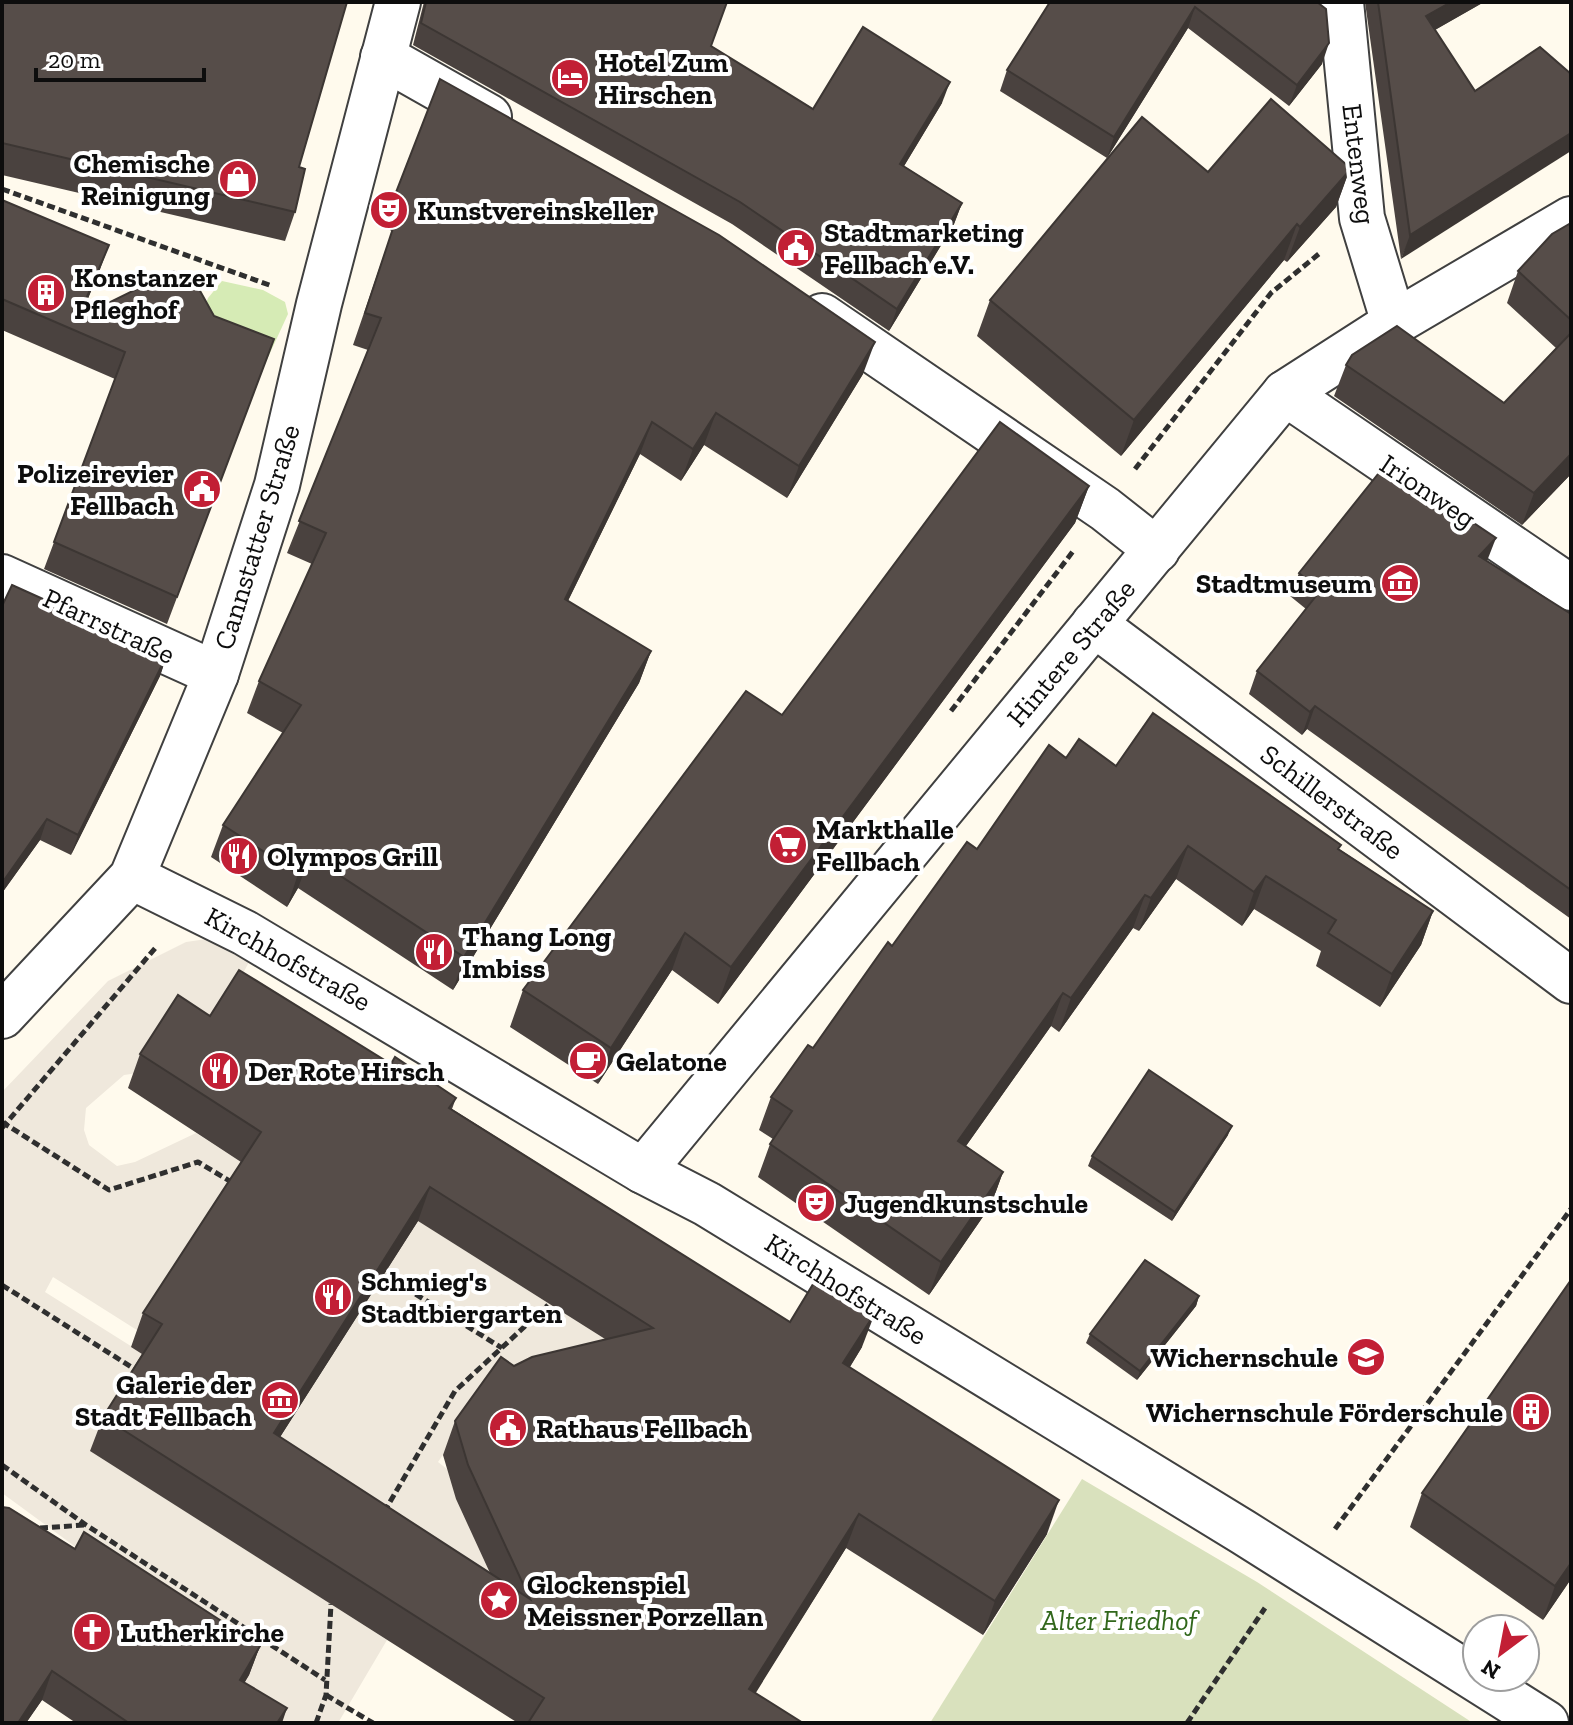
<svg xmlns="http://www.w3.org/2000/svg" width="1573" height="1725" viewBox="0 0 1573 1725" font-family="'Zilla Slab',serif">
<style>
.green{fill:#d6ebb5}
.cemetery{fill:#d9e1bd}
.plaza{fill:#efe8dc}
.lines{fill:none;stroke-linecap:round;stroke-linejoin:round}
.minor-casing{stroke:#404040;stroke-width:48}
.path{stroke:#2f2f2f;stroke-width:5;stroke-dasharray:8 4;stroke-linecap:butt}
.minor{stroke:#fff;stroke-width:44}
.wall{fill:#4a423f;fill-rule:evenodd}
.shaded-wall{fill:#3c3633}
.building{fill:#564d49;stroke:#3c3633;stroke-width:2;fill-rule:evenodd}
.labels{text-anchor:middle;dominant-baseline:central;stroke-width:8;stroke-linejoin:round;paint-order:stroke}
.poi-label{font-size:28px;font-weight:bold;fill:#0d0d0d;stroke:#fff;text-anchor:start}
.street-label{font-size:28px;fill:#0d0d0d;stroke:#fff}
.park-label{font-size:28px;font-style:italic;fill:#31671b;stroke:#fff}
</style>
<rect width="100%" height="100%" fill="#fffaed"/>
<!-- green -->
<polygon class="green" points="222,281 263,290 285,302 288,314 264,366 192,339 208,298"/>
<!-- cemetery -->
<polygon class="cemetery" points="1082,1479 1257,1582 1473,1723 930,1723"/>
<!-- plaza -->
<g class="plaza">
<polygon points="207,939 250,960 227,1004 138,1073 124,1075 86,1108 84,1130 89,1145 117,1166 135,1162 196,1133 333,1221 140,1332 53,1277 45,1292 180,1377 91,1451 387,1640 338,1723 253,1723 229,1709 249,1674 2,1493 2,1092 108,981 186,942"/>
<polygon points="382,1198 649,1367 473,1411 438,1462 447,1469 463,1515 476,1527 509,1585 278,1441 397,1254 360,1232"/>
</g>
<g class="lines">
<!-- minor casing -->
<g class="minor-casing">
<g id="minor">
<polyline points="1341,2 1362,218 1394,323"/>
<polyline points="383,57 489,117"/>
<polyline points="822,316 1105,509 1157,550"/>
<polyline points="1285,393 1571,588"/>
<polyline points="2,577 216,674"/>
<polyline points="1094,624 1571,981"/>
<polyline points="132,877 245,933 643,1171 707,1204 1243,1532 1546,1723"/>
<polyline points="2,1016 132,877 216,674 277,485 319,304 398,2"/>
<polyline points="643,1171 1285,393 1394,323 1571,219"/>
</g>
</g>
<!-- path -->
<g class="path">
<polyline points="2,189 272,286"/>
<polyline points="1135,469 1271,293 1320,253"/>
<polyline points="951,711 1074,550"/>
<polyline points="2,1122 109,1190 198,1162 233,1183"/>
<polyline points="2,1128 157,946"/>
<polyline points="385,1275 502,1348"/>
<polyline points="2,1285 136,1370"/>
<polyline points="2,1465 86,1525 325,1680"/>
<polyline points="384,1512 455,1391 548,1305"/>
<polyline points="40,1528 85,1525"/>
<polyline points="1335,1529 1571,1209"/>
<polyline points="326,1695 373,1723"/>
<polyline points="316,1723 326,1695 331,1604"/>
<polyline points="1187,1723 1265,1608"/>
</g>
<!-- minor -->
<use href="#minor" class="minor"/>
</g>
<!-- wall -->
<g class="wall">
<polygon points="2,2 299,167 295,212 285,241 2,175"/>
<polygon points="424,2 727,2 711,46 813,109 942,103 904,166 962,203 954,224 889,331 732,224 413,45"/>
<polygon points="1050,2 1317,2 1322,64 1289,106 1188,28 1107,158 1000,91 1007,70"/>
<polygon points="1365,2 1484,2 1435,30 1475,91 1401,259"/>
<polygon points="1349,171 1336,207 1287,262 1284,260 1121,456 977,336 990,300 1208,172"/>
<polygon points="395,195 863,374 787,498 704,445 681,481 640,454 568,601 651,651 639,683 453,990 298,888 287,907 211,857 223,825 283,733 247,713 259,681 312,564 287,553 368,350 353,345 392,231 383,227"/>
<polygon points="2,200 99,272 80,317 214,316 274,339 167,624 44,569 115,379 2,330"/>
<polygon points="1571,223 1571,474 1522,525 1334,396 1346,365 1504,403 1556,348 1507,303 1518,271"/>
<polygon points="1089,486 1075,523 718,1004 672,970 598,1084 510,1027 523,990 782,715"/>
<polygon points="1487,561 1571,614 1571,919 1307,729 1302,735 1249,694 1257,671 1306,609 1290,596 1299,573"/>
<polygon points="2,606 167,655 160,676 71,855 40,840 2,893"/>
<polygon points="1066,758 1116,766 1339,849 1433,911 1421,945 1380,1007 1316,966 1321,951 1254,909 1242,926 1176,879 1139,931 1133,928 1059,1032 1051,1026 966,1146 1003,1172 991,1205 929,1295 758,1177 770,1144 773,1139 759,1130 771,1097 813,1048 892,946 977,849"/>
<path d="M 210,1016 L 391,1064 L 456,1098 L 452,1109 L 790,1322 L 862,1347 L 850,1367 L 1047,1534 L 983,1635 L 846,1548 L 755,1693 L 803,1723 L 518,1723 L 90,1451 L 103,1417 L 142,1354 L 131,1347 L 143,1313 L 241,1162 L 128,1088 L 140,1054 ZM 418,1221 L 605,1339 L 514,1366 L 455,1421 L 443,1455 L 456,1499 L 490,1573 L 280,1437 Z"/>
<polygon points="1228,1135 1172,1221 1088,1166 1092,1156"/>
<polygon points="1571,1280 1571,1579 1543,1620 1410,1527 1422,1493"/>
<polygon points="1199,1296 1196,1306 1137,1380 1086,1343 1090,1334"/>
<polygon points="75,1549 260,1646 249,1675 244,1683 282,1723 76,1723 42,1700 26,1723 2,1723"/>
</g>
<!-- shaded-wall -->
<g class="shaded-wall">
<polygon points="1451,2 1484,2 1417,40 1426,16"/>
<polygon points="1195,7 1188,28 1107,158 1114,137"/>
<polygon points="1329,43 1322,64 1289,106 1297,85"/>
<polygon points="950,82 942,103 892,186 900,164"/>
<polygon points="1571,133 1571,151 1401,259 1410,235"/>
<polygon points="1349,171 1336,207 1287,262 1300,227"/>
<polygon points="962,203 954,224 889,331 897,309"/>
<polygon points="1297,224 1284,260 1121,456 1134,420"/>
<polygon points="109,245 99,272 75,330 74,330"/>
<polygon points="875,342 863,374 787,498 799,466"/>
<polygon points="716,413 704,445 681,481 693,449"/>
<polygon points="652,422 640,454 553,631 565,599"/>
<polygon points="1571,454 1571,474 1522,525 1534,493"/>
<polygon points="1089,486 1075,523 718,1004 731,967"/>
<polygon points="1496,538 1487,561 1479,556"/>
<polygon points="651,651 639,683 453,990 464,957"/>
<polygon points="167,655 160,676 71,855 78,835"/>
<polygon points="1315,706 1307,729 1302,735 1310,712"/>
<polygon points="47,819 40,840 2,893 2,883"/>
<polygon points="1188,846 1176,879 1139,931 1151,898"/>
<polygon points="310,856 298,888 287,907 298,874"/>
<polygon points="1266,876 1254,909 1242,926 1254,892"/>
<polygon points="1145,895 1133,928 1059,1032 1071,998"/>
<polygon points="1433,911 1421,945 1380,1007 1392,974"/>
<polygon points="685,933 672,970 598,1084 611,1048"/>
<polygon points="1063,993 1051,1026 946,1174 958,1141"/>
<polygon points="1232,1126 1228,1135 1172,1221 1175,1212"/>
<polygon points="1003,1172 991,1205 929,1295 941,1262"/>
<polygon points="430,1187 418,1221 261,1467 274,1433"/>
<polygon points="1199,1296 1196,1306 1137,1380 1140,1371"/>
<polygon points="875,1313 862,1347 831,1397 843,1363"/>
<polygon points="1059,1500 1047,1534 983,1635 995,1601"/>
<polygon points="859,1514 846,1548 737,1723 749,1689"/>
<polygon points="1571,1563 1571,1579 1543,1620 1555,1586"/>
<polygon points="260,1646 249,1675 229,1709 240,1680"/>
<polygon points="52,1671 42,1700 26,1723 18,1723"/>
<polygon points="287,1708 282,1723 277,1723"/>
</g>
<!-- building -->
<g class="building">
<polygon points="2,2 347,2 299,167 305,169 295,212 2,143"/>
<polygon points="426,2 727,2 711,46 813,109 863,27 950,82 900,164 962,203 897,309 740,202 421,23"/>
<polygon points="1050,2 1317,2 1326,9 1329,43 1297,85 1195,7 1114,137 1007,70"/>
<polygon points="1378,2 1451,2 1426,16 1475,91 1540,47 1571,74 1571,133 1410,235"/>
<polygon points="440,79 719,235 875,342 799,466 716,413 693,449 652,422 565,599 651,651 464,957 310,856 298,874 223,825 301,705 259,681 326,533 299,521 381,318 365,313 403,198 395,195"/>
<polygon points="1271,99 1348,166 1349,171 1300,227 1297,224 1134,420 990,300 1142,117 1208,172"/>
<polygon points="2,200 109,245 78,318 173,271 194,280 214,316 274,339 177,597 54,542 125,352 2,299"/>
<polygon points="1571,223 1571,320 1518,271 1552,234"/>
<polygon points="1397,326 1504,403 1571,333 1571,454 1534,493 1346,365 1352,355"/>
<polygon points="1000,422 1089,486 731,967 685,933 611,1048 523,990 746,691 782,715"/>
<polygon points="1386,464 1496,538 1479,556 1571,614 1571,890 1315,706 1310,712 1257,671 1320,591 1299,573"/>
<polygon points="12,585 167,655 78,835 47,819 2,883 2,606"/>
<polygon points="1153,713 1341,845 1338,849 1433,911 1392,974 1328,933 1336,920 1266,876 1254,892 1188,846 1151,898 1145,895 1071,998 1063,993 958,1141 1003,1172 941,1262 770,1144 792,1111 771,1097 808,1045 813,1048 888,942 892,946 967,842 977,849 1049,745 1066,758 1079,739 1116,766"/>
<path d="M 239,970 L 391,1064 L 395,1057 L 456,1098 L 449,1108 L 790,1322 L 818,1276 L 875,1313 L 843,1363 L 1059,1500 L 995,1601 L 859,1514 L 749,1689 L 803,1723 L 528,1723 L 544,1698 L 103,1417 L 162,1324 L 143,1313 L 261,1132 L 140,1054 L 178,995 L 210,1016 ZM 430,1187 L 653,1328 L 532,1357 L 514,1366 L 501,1357 L 455,1421 L 468,1465 L 530,1599 L 274,1433 Z"/>
<polygon points="1149,1070 1232,1126 1175,1212 1092,1156"/>
<polygon points="1145,1260 1199,1296 1140,1371 1090,1334"/>
<polygon points="1571,1280 1571,1563 1555,1586 1422,1493"/>
<polygon points="2,1507 9,1508 75,1549 84,1532 260,1646 240,1680 287,1708 277,1723 129,1723 52,1671 18,1723 2,1723"/>
</g>
<!-- icons -->
<defs>
<g id="hotel-disc" transform="scale(2)"><circle r="9.5" fill="#c21f35" stroke="#fff"/><path d="M-6-4.5h1.5V1H6V5H4.5V3h-9V5H-6ZM-4 0a1.8 1.8 0 1 1 3.6 0ZM.5 0V-2.5h3Q6-2.5 6 0Z" fill="#fff"/></g>
<g id="shop-disc" transform="scale(2)"><circle r="9.5" fill="#c21f35" stroke="#fff"/><path d="M-5-2.5h2.3a2.7 3.5 0 0 1 5.4 0H5L5.5 6h-11ZM-1.5-2.5h3a1.5 2.3 0 0 0-3 0Z" fill="#fff"/></g>
<g id="theatre-disc" transform="scale(2)"><circle r="9.5" fill="#c21f35" stroke="#fff"/><path d="M-5-5.5Q0-4 5-5.5V0Q5 5 0 6Q-5 5-5 0ZM-3.3-2.5H-1v1.5H-3.3ZM1-2.5H3.3v1.5H1ZM-2.8 1Q0 5.5 2.8 1Z" fill="#fff"/></g>
<g id="civic-disc" transform="scale(2)"><circle r="9.5" fill="#c21f35" stroke="#fff"/><path d="M-.6-6.5H3V-4.5H.6V-3L4-1V1h2V6H-6V1h2V-1L-.6-3ZM-1.2 2.5V6h2.4V2.5Z" fill="#fff"/></g>
<g id="building-disc" transform="scale(2)"><circle r="9.5" fill="#c21f35" stroke="#fff"/><path d="M-4-6H4V6H1V3H-1V6H-4ZM-2.5-4.3h1.7v1.8h-1.7ZM.8-4.3h1.7v1.8H.8ZM-2.5-1h1.7V.8h-1.7ZM.8-1h1.7V.8H.8Z" fill="#fff"/></g>
<g id="museum-disc" transform="scale(2)"><circle r="9.5" fill="#c21f35" stroke="#fff"/><path d="M0-6L6-3V-2H-6V-3ZM-5-1h2V3h-2ZM-1-1h2V3h-2ZM3-1h2V3H3ZM-6 4H6V6H-6Z" fill="#fff"/></g>
<g id="supermarket-disc" transform="scale(2)"><circle r="9.5" fill="#c21f35" stroke="#fff"/><path d="M-6-5.5h2.5l.6 2H6L4.5 2H-2.5L-4.4-4H-6ZM-1.5 3.2a1.3 1.3 0 1 0 .1 0ZM3 3.2a1.3 1.3 0 1 0 .1 0Z" fill="#fff"/></g>
<g id="restaurant-disc" transform="scale(2)"><circle r="9.5" fill="#c21f35" stroke="#fff"/><path d="M-5-6h1v4h1v-4h1v4h1v-4h1v5L-1.5 .5V6h-2V.5L-5-1ZM5-6V6H3V1.5H1.5Q1.5-4 5-6Z" fill="#fff"/></g>
<g id="cafe-disc" transform="scale(2)"><circle r="9.5" fill="#c21f35" stroke="#fff"/><path d="M-5.5-4.5H6V0H3Q3 3.5 0 3.5H-2.5Q-5.5 3.5-5.5 0ZM3-3.2v2h1.7v-2ZM-6 4.5H4V6H-6Z" fill="#fff"/></g>
<g id="school-disc" transform="scale(2)"><circle r="9.5" fill="#c21f35" stroke="#fff"/><path d="M0-5L7-2L0 1L-7-2ZM-4 1L0 2.5L4 1V4Q0 6-4 4Z" fill="#fff"/></g>
<g id="sight-disc" transform="scale(2)"><circle r="9.5" fill="#c21f35" stroke="#fff"/><path d="M0-6L1.8-2.2L6-1.7L2.9 1.2L3.7 5.4L0 3.3L-3.7 5.4L-2.9 1.2L-6-1.7L-1.8-2.2Z" fill="#fff"/></g>
<g id="church-disc" transform="scale(2)"><circle r="9.5" fill="#c21f35" stroke="#fff"/><path d="M-1.2-6h2.4v3.5h3.3v2.4h-3.3V6h-2.4V-.1h-3.3v-2.4h3.3Z" fill="#fff"/></g>
</defs>
<g fill-rule="evenodd">
<use href="#hotel-disc" x="570" y="78"/>
<use href="#shop-disc" x="238" y="179"/>
<use href="#theatre-disc" x="389" y="210"/>
<use href="#civic-disc" x="796" y="248"/>
<use href="#building-disc" x="46" y="293"/>
<use href="#civic-disc" x="202" y="489"/>
<use href="#museum-disc" x="1400" y="583"/>
<use href="#supermarket-disc" x="788" y="845"/>
<use href="#restaurant-disc" x="239" y="856"/>
<use href="#restaurant-disc" x="434" y="952"/>
<use href="#cafe-disc" x="588" y="1061"/>
<use href="#restaurant-disc" x="220" y="1071"/>
<use href="#theatre-disc" x="816" y="1203"/>
<use href="#restaurant-disc" x="333" y="1297"/>
<use href="#school-disc" x="1366" y="1357"/>
<use href="#museum-disc" x="280" y="1400"/>
<use href="#building-disc" x="1531" y="1412"/>
<use href="#civic-disc" x="508" y="1428"/>
<use href="#sight-disc" x="499" y="1600"/>
<use href="#church-disc" x="92" y="1632"/>
</g>
<g class="labels">
<!-- poi labels -->
<g class="poi-label">
<text x="598" y="62">Hotel Zum<tspan x="598" dy="32">Hirschen</tspan></text>
<text x="210" y="163" text-anchor="end">Chemische<tspan x="210" dy="32">Reinigung</tspan></text>
<text x="417" y="210">Kunstvereinskeller</text>
<text x="824" y="232">Stadtmarketing<tspan x="824" dy="32">Fellbach e.V.</tspan></text>
<text x="74" y="277">Konstanzer<tspan x="74" dy="32">Pfleghof</tspan></text>
<text x="174" y="473" text-anchor="end">Polizeirevier<tspan x="174" dy="32">Fellbach</tspan></text>
<text x="1372" y="583" text-anchor="end">Stadtmuseum</text>
<text x="816" y="829">Markthalle<tspan x="816" dy="32">Fellbach</tspan></text>
<text x="267" y="856">Olympos Grill</text>
<text x="462" y="936">Thang Long<tspan x="462" dy="32">Imbiss</tspan></text>
<text x="616" y="1061">Gelatone</text>
<text x="248" y="1071">Der Rote Hirsch</text>
<text x="844" y="1203">Jugendkunstschule</text>
<text x="361" y="1281">Schmieg's<tspan x="361" dy="32">Stadtbiergarten</tspan></text>
<text x="1338" y="1357" text-anchor="end">Wichernschule</text>
<text x="252" y="1384" text-anchor="end">Galerie der<tspan x="252" dy="32">Stadt Fellbach</tspan></text>
<text x="1503" y="1412" text-anchor="end">Wichernschule Förderschule</text>
<text x="536" y="1428">Rathaus Fellbach</text>
<text x="527" y="1584">Glockenspiel<tspan x="527" dy="32">Meissner Porzellan</tspan></text>
<text x="120" y="1632">Lutherkirche</text>
</g>
<!-- street labels -->
<g class="street-label">
<text transform="translate(1359 164) rotate(83)">Entenweg</text>
<text transform="translate(1428 491) rotate(34)">Irionweg</text>
<text transform="translate(257 537) rotate(-73)">Cannstatter Straße</text>
<text transform="translate(109 626) rotate(25)">Pfarrstraße</text>
<text transform="translate(1071 653) rotate(-50)">Hintere Straße</text>
<text transform="translate(1332 802) rotate(37)">Schillerstraße</text>
<text transform="translate(288 959) rotate(29)">Kirchhofstraße</text>
<text transform="translate(846 1289) rotate(32)">Kirchhofstraße</text>
</g>
<!-- park labels -->
<g class="park-label">
<text x="1119" y="1620">Alter Friedhof</text>
</g>
</g>
<!-- border -->
<rect width="1573" height="1725" fill="none" stroke="#0d0d0d" stroke-width="8"/>
<!-- north arrow -->
<g transform="translate(1501 1653) rotate(212)"><circle r="38" fill="#ffffff" stroke="#9e9e9e" stroke-width="2"/>
<path d="M0-6L14 30L0 20L-14 30Z" fill="#c21f35"/>
<text y="-12" font-size="22" font-weight="bold" text-anchor="middle" fill="#0d0d0d">N</text>
</g>
<!-- scale -->
<path d="M36 68v12h168v-12" fill="none" stroke="#0d0d0d" stroke-width="4"/>
<text x="48" y="68" font-size="24" fill="#0d0d0d" stroke="#ffffff" stroke-width="6" paint-order="stroke">20 m</text>
</svg>
